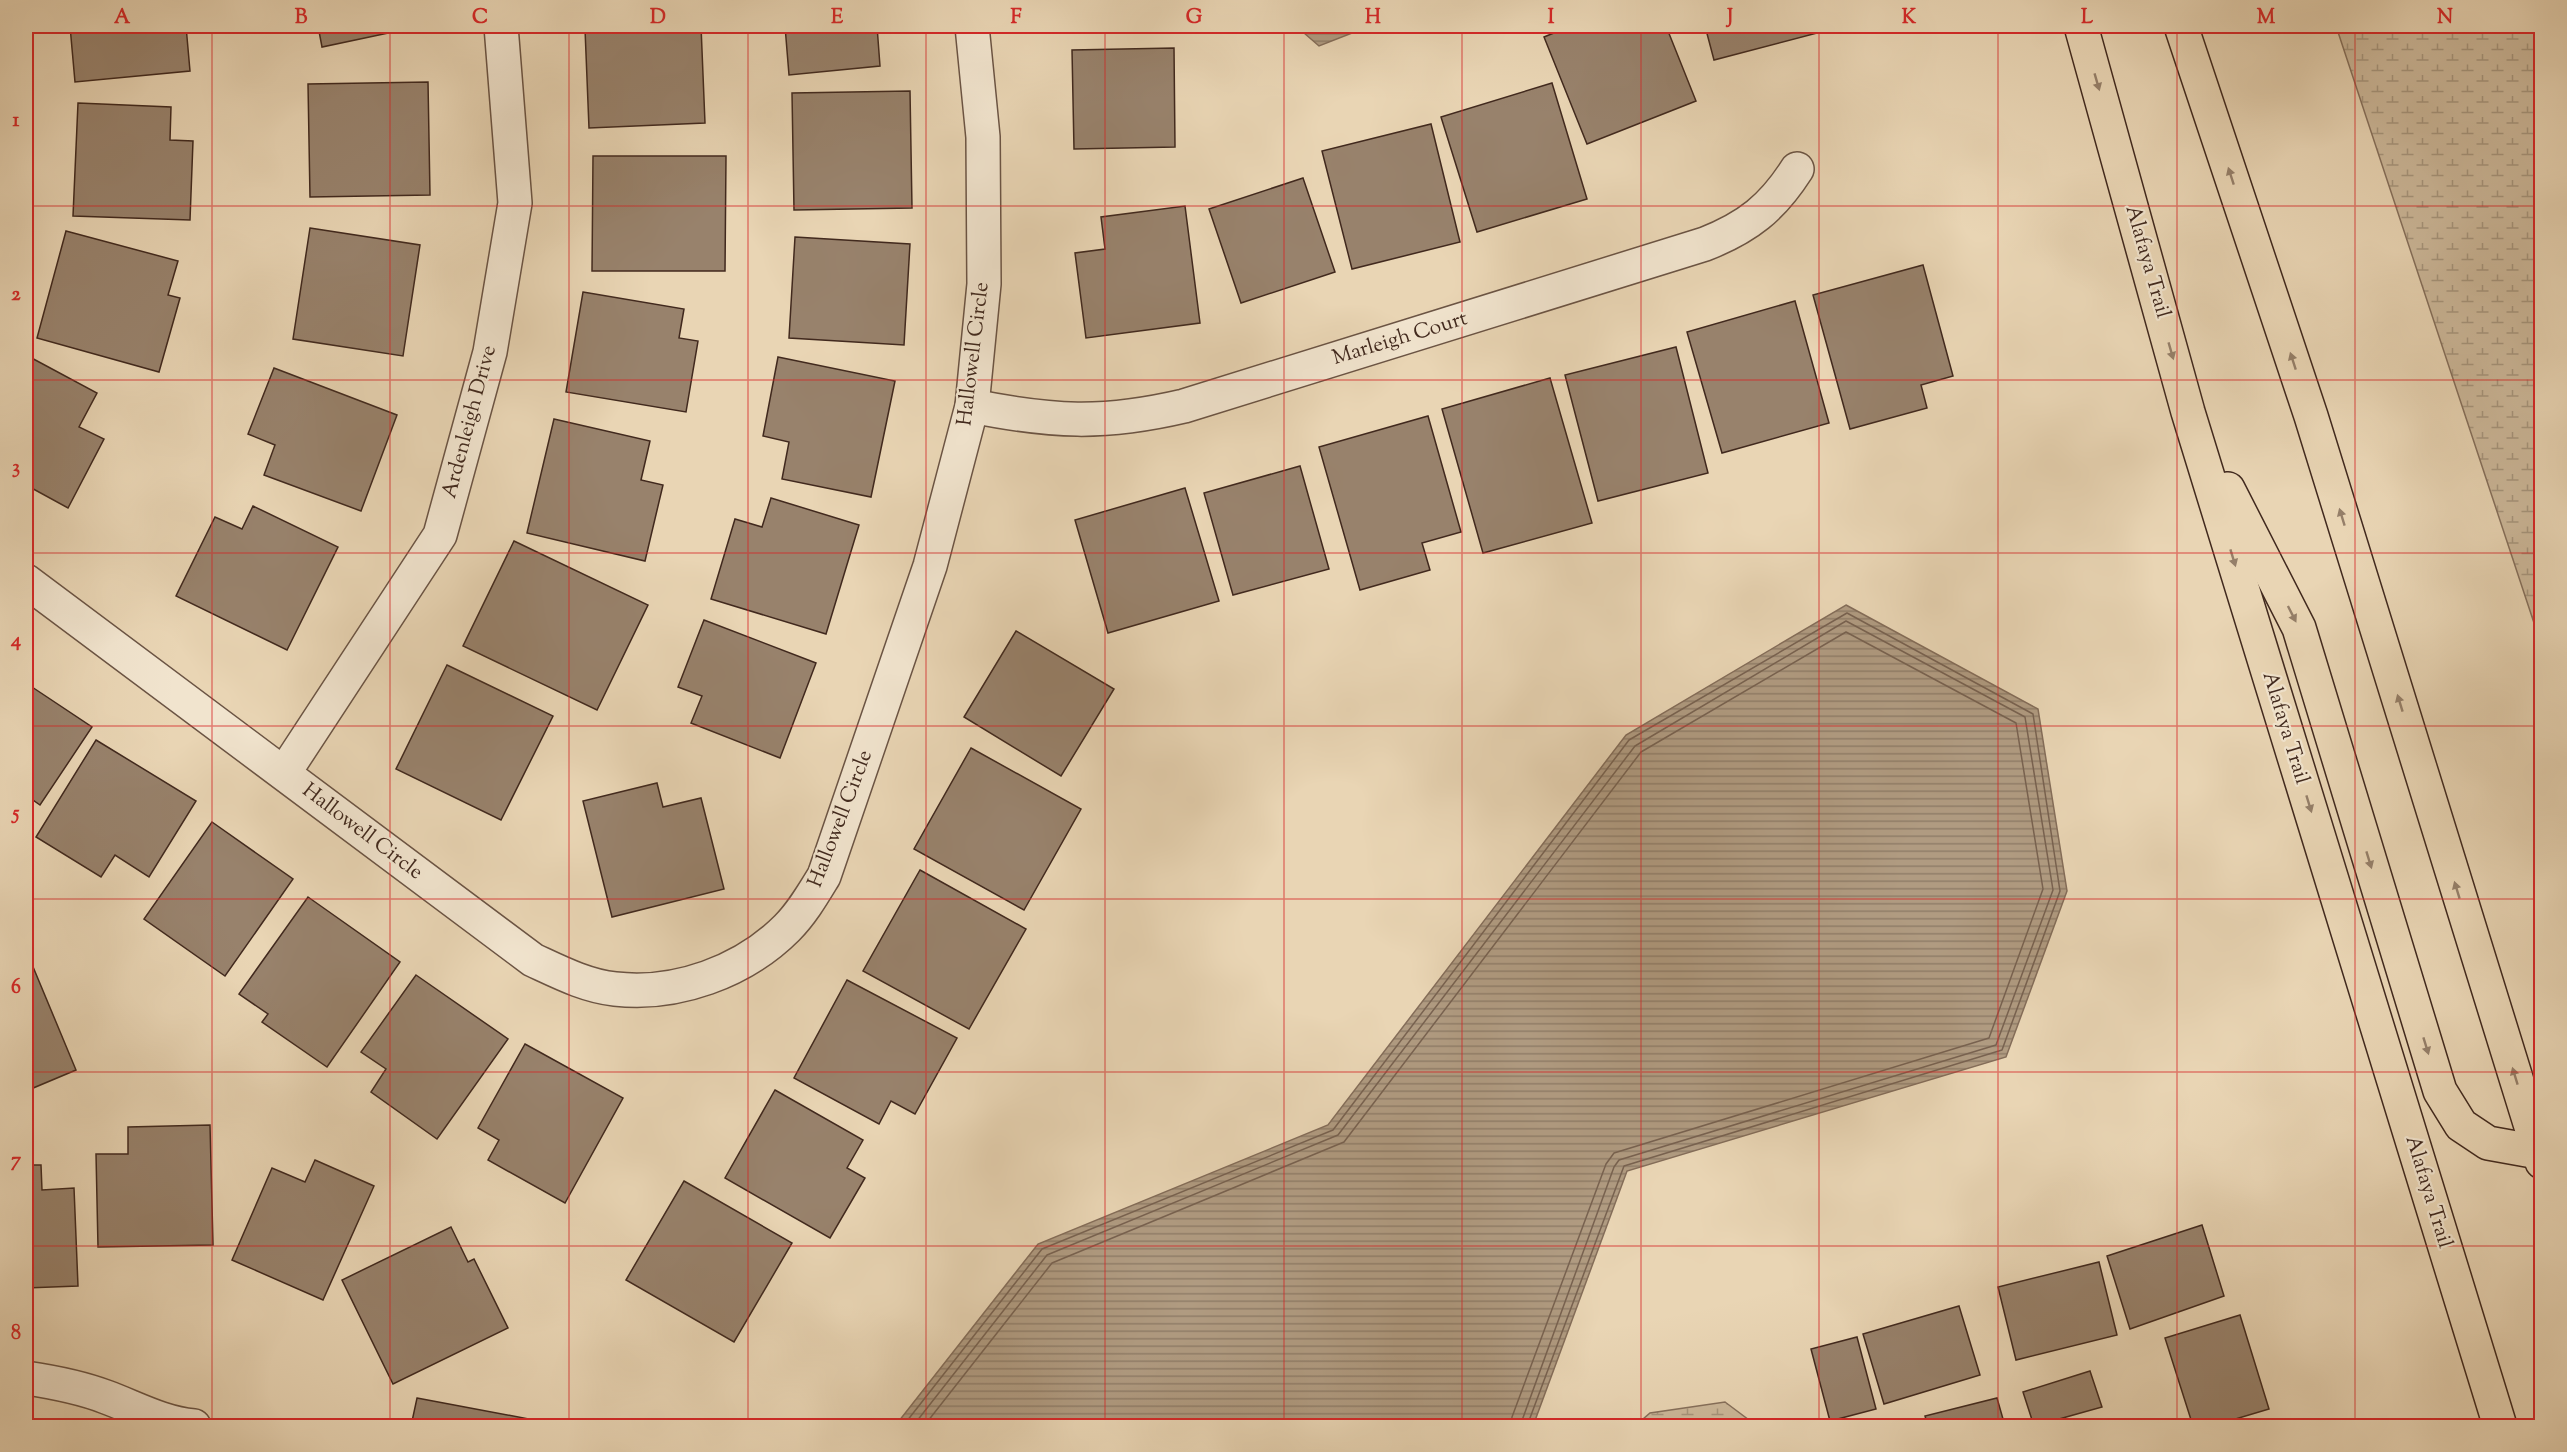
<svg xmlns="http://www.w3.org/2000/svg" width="2567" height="1452" viewBox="0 0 2567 1452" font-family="'Sorts Mill Goudy',serif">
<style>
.wetland{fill:url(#wetland-marsh);stroke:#86705c;stroke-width:1.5}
.water{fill:url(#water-rules);stroke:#846d59;stroke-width:1.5}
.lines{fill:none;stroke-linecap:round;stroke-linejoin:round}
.shore{stroke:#786250;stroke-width:1.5}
.building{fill:#98826c;stroke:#41291e;stroke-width:1.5}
.minor-casing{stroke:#6b5444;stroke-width:36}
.major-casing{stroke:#41291e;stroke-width:36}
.minor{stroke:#f1e4ce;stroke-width:33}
.major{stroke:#e9d5b4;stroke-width:33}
.oneway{fill:#957f69}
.grid{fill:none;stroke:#d62828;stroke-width:1.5;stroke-opacity:0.55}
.labels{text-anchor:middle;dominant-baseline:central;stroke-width:4.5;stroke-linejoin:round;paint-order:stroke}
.street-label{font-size:21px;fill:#41291e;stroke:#f1e4ce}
.neatline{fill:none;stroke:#d62828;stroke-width:2}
.grid-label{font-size:20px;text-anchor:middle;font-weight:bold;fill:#d62828}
</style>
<defs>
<pattern id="wetland-marsh" width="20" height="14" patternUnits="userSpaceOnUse" patternTransform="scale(1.5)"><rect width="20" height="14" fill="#ccb89a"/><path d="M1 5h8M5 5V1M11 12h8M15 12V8" fill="none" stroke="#a7967d"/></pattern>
<pattern id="water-rules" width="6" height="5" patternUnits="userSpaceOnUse" patternTransform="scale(1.5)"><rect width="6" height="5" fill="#b09b81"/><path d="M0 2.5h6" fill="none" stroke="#917e69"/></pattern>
</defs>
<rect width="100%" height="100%" fill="#e9d5b4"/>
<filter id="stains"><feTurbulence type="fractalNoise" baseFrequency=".00333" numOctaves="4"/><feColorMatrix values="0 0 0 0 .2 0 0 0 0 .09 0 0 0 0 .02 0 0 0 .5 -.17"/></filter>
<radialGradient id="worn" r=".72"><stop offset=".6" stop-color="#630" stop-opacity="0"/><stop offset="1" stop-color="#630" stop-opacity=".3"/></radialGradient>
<!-- wetland -->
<g class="wetland">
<polygon points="2336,26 2541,26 2541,644"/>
<polygon points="1725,1402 1757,1426 1635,1426 1650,1413"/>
</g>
<!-- water -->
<g class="water">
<polygon points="1296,26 1370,26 1319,46"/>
<polygon points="1846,605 2038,709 2067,891 2006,1057 1627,1171 1533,1426 895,1426 1038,1244 1328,1125 1626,735"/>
</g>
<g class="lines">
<!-- shore -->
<g class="shore">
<polyline points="903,1426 1042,1249 1333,1130 1629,740 1847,613 2033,714 2060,891 2002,1050 1624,1166 1527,1426"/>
<polyline points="913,1426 1047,1255 1338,1135 1635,746 1846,621 2025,717 2053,890 1996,1045 1619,1160 1614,1167 1520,1426"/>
<polyline points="924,1426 1052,1263 1344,1142 1641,752 1846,632 2016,723 2043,889 1989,1038 1614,1153 1606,1164 1512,1417 1511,1426"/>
</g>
</g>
<!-- building -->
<g class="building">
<polygon points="70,26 186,26 190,71 75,82"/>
<polygon points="318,26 417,26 417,27 322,47"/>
<polygon points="660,26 701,26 705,123 589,128 585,29"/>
<polygon points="785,26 877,26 880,66 789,75"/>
<polygon points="1571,26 1666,26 1696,101 1587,144 1544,37"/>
<polygon points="1705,26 1820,26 1821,32 1714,60"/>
<polygon points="1174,48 1175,147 1074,149 1072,50"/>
<polygon points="428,82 430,195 310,197 308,84"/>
<polygon points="1552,83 1587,199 1477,232 1441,117"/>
<polygon points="910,91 912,208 794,210 792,93"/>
<polygon points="78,103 171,107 170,140 193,141 190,220 73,216"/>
<polygon points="1431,124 1460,242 1352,269 1322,151"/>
<polygon points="593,156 726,156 725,271 592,271"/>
<polygon points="1303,178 1335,272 1241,303 1209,209"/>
<polygon points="1185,206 1200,323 1086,338 1075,253 1105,249 1101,217"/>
<polygon points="310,228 420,245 403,356 293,339"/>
<polygon points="66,231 178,261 168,295 180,298 159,372 37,338"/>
<polygon points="795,237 910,244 904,345 789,338"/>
<polygon points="1923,265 1953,376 1921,385 1927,408 1850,429 1813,295"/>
<polygon points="583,292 684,309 679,338 698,341 686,412 566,392"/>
<polygon points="1795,301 1829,423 1722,453 1687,332"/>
<polygon points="1676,347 1708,473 1598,501 1565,375"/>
<polygon points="26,355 97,393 79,427 104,439 68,508 26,485"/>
<polygon points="778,357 895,381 871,497 782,479 789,442 763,436"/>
<polygon points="274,368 397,415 361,511 264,475 275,445 248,434"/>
<polygon points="1550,378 1592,523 1483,553 1442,409"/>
<polygon points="1428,416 1461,532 1422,543 1430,570 1360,590 1319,447"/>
<polygon points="554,419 650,441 641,480 663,485 645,561 527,533"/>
<polygon points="1300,466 1329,569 1233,595 1204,493"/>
<polygon points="1185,488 1219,601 1108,633 1075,520"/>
<polygon points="771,498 859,525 826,634 711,599 735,519 762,527"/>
<polygon points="253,506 338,547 287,650 176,596 215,517 242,529"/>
<polygon points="514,541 648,605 597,710 463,646"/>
<polygon points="704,620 816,663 780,758 691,723 702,696 678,687"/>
<polygon points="1016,631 1114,689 1061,776 964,717"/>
<polygon points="447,665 553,716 501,820 396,769"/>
<polygon points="26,683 92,727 40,805 26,795"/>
<polygon points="96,740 196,801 149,877 115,855 101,877 36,837"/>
<polygon points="971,748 1081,809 1024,910 914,849"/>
<polygon points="657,783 663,807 701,798 724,889 612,917 583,801"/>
<polygon points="212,822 293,879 225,976 144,919"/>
<polygon points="920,870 1026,929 969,1029 863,971"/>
<polygon points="308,897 400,962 327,1067 262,1022 268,1014 239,994"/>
<polygon points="31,962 76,1070 26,1091 26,965"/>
<polygon points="416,975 508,1039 437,1139 371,1092 386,1069 361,1052"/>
<polygon points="847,980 957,1038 915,1114 891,1101 879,1124 794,1078"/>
<polygon points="525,1044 623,1098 565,1203 488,1160 499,1140 478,1128"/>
<polygon points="775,1090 863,1140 847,1168 865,1178 830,1238 725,1178"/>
<polygon points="210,1125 213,1245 98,1247 96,1154 128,1154 128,1127"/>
<polygon points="315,1160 374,1186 323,1300 232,1260 272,1168 305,1182"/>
<polygon points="26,1165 41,1165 42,1190 74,1188 78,1286 26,1288"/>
<polygon points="684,1181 792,1243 734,1342 626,1280"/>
<polygon points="2202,1225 2224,1296 2130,1329 2107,1256"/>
<polygon points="451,1227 468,1262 474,1259 508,1328 393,1384 342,1280"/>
<polygon points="2099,1262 2117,1335 2016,1360 1998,1287"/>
<polygon points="1959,1306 1980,1375 1884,1404 1863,1334"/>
<polygon points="2240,1315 2269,1409 2212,1426 2193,1426 2165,1338"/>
<polygon points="1857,1337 1876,1409 1830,1421 1811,1349"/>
<polygon points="2090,1371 2102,1407 2034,1426 2023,1392"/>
<polygon points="417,1398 550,1423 550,1426 411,1426"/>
<polygon points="1997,1398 2005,1426 1928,1426 1925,1416"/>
<polygon points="2110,1419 2111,1426 2082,1426"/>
</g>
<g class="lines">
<!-- minor casing -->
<g class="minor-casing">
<g id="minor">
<path d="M 972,406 C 1052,422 1103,425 1184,406 L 1705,244 C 1748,227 1772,208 1797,169"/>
<path d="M 26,581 L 533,960 C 559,972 586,986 615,989 C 676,996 743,972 787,928 C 802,913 813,894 824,876 L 930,566 L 972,406 L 984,284 L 983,137 L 972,26"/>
<polyline points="284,773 440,535 490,352 515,203 501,26"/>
<path d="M 26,1378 C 53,1382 80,1387 106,1397 C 136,1408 162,1423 194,1426"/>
</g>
</g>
<!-- major casing -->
<g class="major-casing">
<g id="major">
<polyline points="2081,26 2188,412 2500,1426"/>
<polyline points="2181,26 2311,416 2542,1162"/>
<polyline points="2228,489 2299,628 2440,1091 2461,1125 2488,1143 2538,1152"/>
</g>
</g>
<!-- minor -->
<use href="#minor" class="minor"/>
<!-- major -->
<use href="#major" class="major"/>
</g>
<!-- one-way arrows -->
<defs><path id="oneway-solid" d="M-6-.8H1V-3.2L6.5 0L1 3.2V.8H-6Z" transform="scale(1.5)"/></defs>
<g class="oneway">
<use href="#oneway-solid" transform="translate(2097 82) rotate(74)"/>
<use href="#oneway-solid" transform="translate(2231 176) rotate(-108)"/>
<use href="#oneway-solid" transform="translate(2171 351) rotate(74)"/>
<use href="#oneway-solid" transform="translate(2293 361) rotate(-108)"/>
<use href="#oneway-solid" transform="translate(2342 517) rotate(-107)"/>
<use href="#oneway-solid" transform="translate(2233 558) rotate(73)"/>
<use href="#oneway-solid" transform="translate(2292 614) rotate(63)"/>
<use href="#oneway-solid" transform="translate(2400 703) rotate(-107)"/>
<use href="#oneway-solid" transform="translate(2309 804) rotate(73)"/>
<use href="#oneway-solid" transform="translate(2369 860) rotate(73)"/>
<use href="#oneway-solid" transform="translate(2457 890) rotate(-107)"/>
<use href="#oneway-solid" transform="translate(2426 1046) rotate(73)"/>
<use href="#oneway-solid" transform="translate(2515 1076) rotate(-107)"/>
</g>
<!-- grid -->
<path class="grid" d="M 212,26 L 212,1426M 390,26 L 390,1426M 569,26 L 569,1426M 748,26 L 748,1426M 926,26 L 926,1426M 1105,26 L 1105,1426M 1284,26 L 1284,1426M 1462,26 L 1462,1426M 1641,26 L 1641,1426M 1819,26 L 1819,1426M 1998,26 L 1998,1426M 2177,26 L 2177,1426M 2355,26 L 2355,1426M 26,206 L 2542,206M 26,380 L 2542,380M 26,553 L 2542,553M 26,726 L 2542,726M 26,899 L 2542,899M 26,1072 L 2542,1072M 26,1246 L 2542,1246"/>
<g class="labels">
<!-- street labels -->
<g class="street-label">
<text transform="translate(2147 262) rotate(74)">Alafaya Trail</text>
<text transform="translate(1400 339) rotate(-17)">Marleigh Court</text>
<text transform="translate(974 354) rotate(-83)">Hallowell Circle</text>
<text transform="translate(470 422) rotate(-75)">Ardenleigh Drive</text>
<text transform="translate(2285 728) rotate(73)">Alafaya Trail</text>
<text transform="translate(841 819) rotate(-69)">Hallowell Circle</text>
<text transform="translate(362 832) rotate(37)">Hallowell Circle</text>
<text transform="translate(2428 1192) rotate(73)">Alafaya Trail</text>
</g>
</g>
<!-- margin -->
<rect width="2567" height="1452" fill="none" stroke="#e9d5b4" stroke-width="66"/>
<rect x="33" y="33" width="2501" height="1386" class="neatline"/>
<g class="grid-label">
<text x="122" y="23">A</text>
<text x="301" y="23">B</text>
<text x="480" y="23">C</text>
<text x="658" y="23">D</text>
<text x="837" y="23">E</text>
<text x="1016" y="23">F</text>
<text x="1194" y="23">G</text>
<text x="1373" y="23">H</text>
<text x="1551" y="23">I</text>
<text x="1730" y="23">J</text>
<text x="1909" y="23">K</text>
<text x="2087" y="23">L</text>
<text x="2266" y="23">M</text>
<text x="2445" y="23">N</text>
<text x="16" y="126">1</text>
<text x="16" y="300">2</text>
<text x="16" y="473">3</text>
<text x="16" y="646">4</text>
<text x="16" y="819">5</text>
<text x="16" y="993">6</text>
<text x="16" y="1166">7</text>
<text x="16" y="1339">8</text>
</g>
<rect width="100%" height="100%" filter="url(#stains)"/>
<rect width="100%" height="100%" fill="url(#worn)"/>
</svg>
